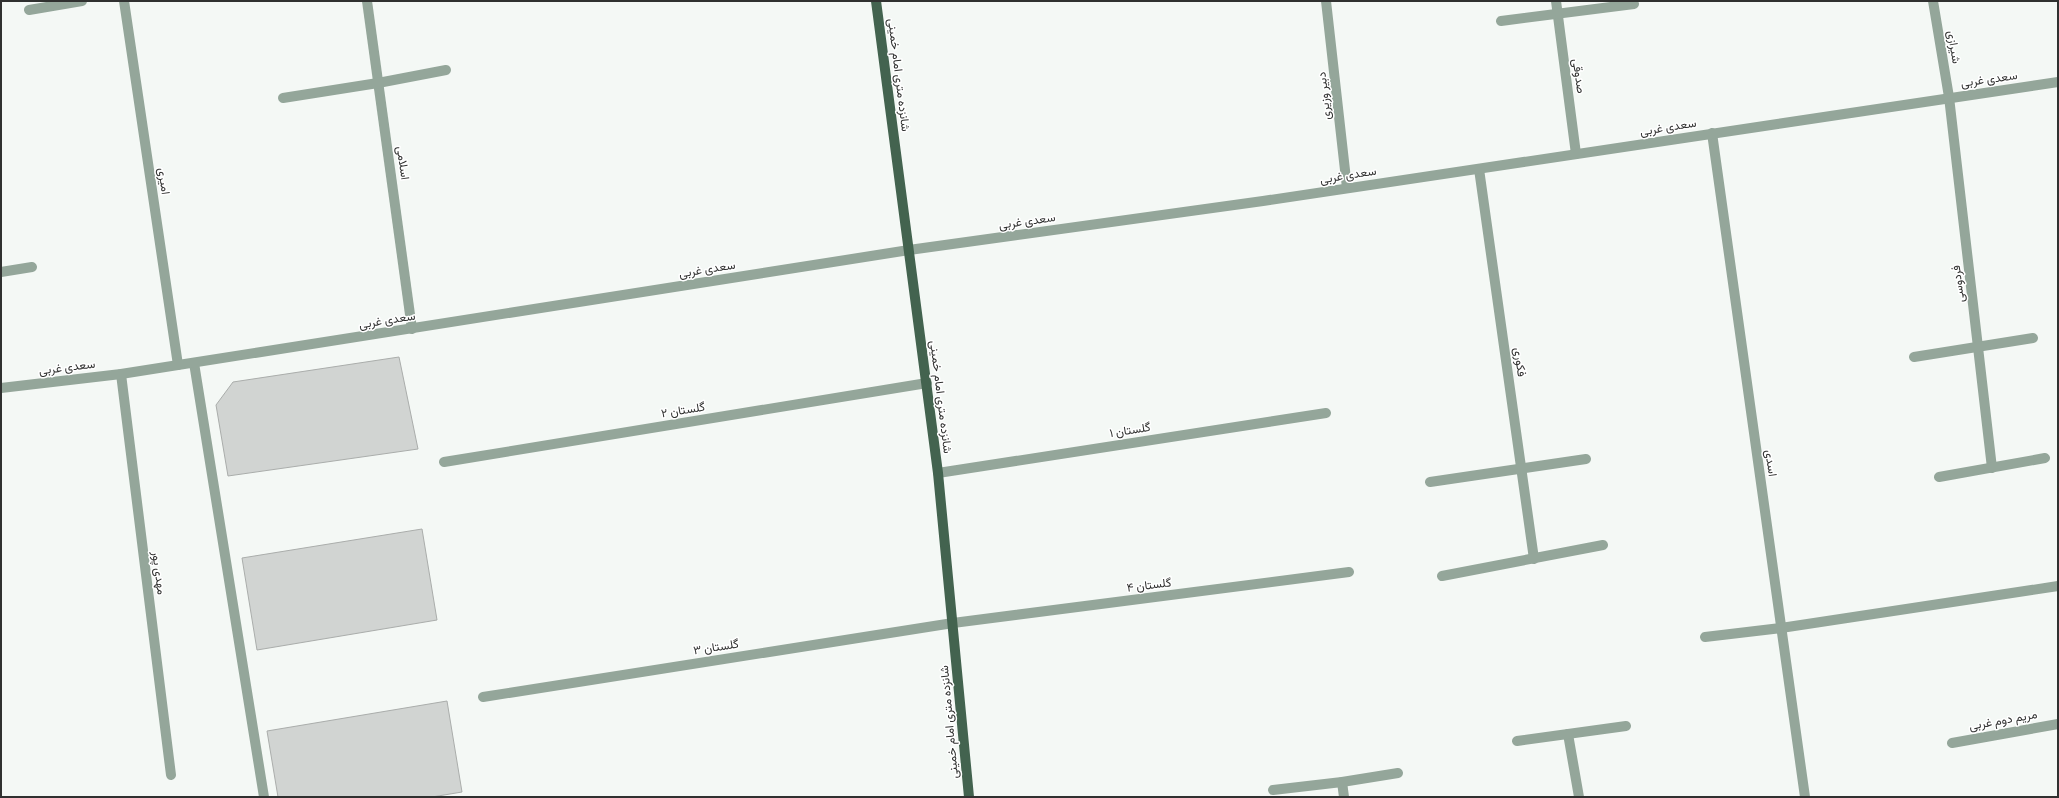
<svg xmlns="http://www.w3.org/2000/svg" width="2059" height="798" viewBox="0 0 2059 798" font-family="'Archivo Narrow',Vazirmatn,sans-serif">
<style>
.building{fill:#d1d4d2;stroke:#aaadab}
.lines{fill:none;stroke-linecap:round;stroke-linejoin:round}
.minor{stroke:#94a69a;stroke-width:10}
.major{stroke:#43634f;stroke-width:10}
.labels{text-anchor:middle;dominant-baseline:central;stroke-width:3;stroke-linejoin:round;paint-order:stroke}
.street-label{font-size:12px;fill:#303130;stroke:#fff}
</style>
<rect width="100%" height="100%" fill="#f4f8f5"/>
<!-- building -->
<g class="building">
<polygon points="399,357 418,449 228,476 216,405 233,382"/>
<polygon points="422,529 437,620 257,650 242,558"/>
<polygon points="447,701 462,792 432,797 278,797 267,731"/>
</g>
<g class="lines">
<!-- minor -->
<g class="minor">
<polyline points="124,1 178,365"/>
<polyline points="367,1 412,329"/>
<polyline points="1326,1 1347,188"/>
<polyline points="1556,1 1576,154"/>
<polyline points="1933,1 1949,97 1992,468"/>
<polyline points="29,10 82,1"/>
<polyline points="1501,21 1634,4"/>
<polyline points="283,98 378,83 446,70"/>
<polyline points="1712,133 1805,797"/>
<polyline points="1479,169 1534,559"/>
<polyline points="1,272 32,267"/>
<polyline points="1914,357 2033,338"/>
<polyline points="194,363 264,797"/>
<polyline points="121,374 171,775"/>
<polyline points="1,388 121,374 909,250 1263,201 2058,82"/>
<polyline points="444,462 927,383"/>
<polyline points="938,473 1326,413"/>
<polyline points="1939,477 2045,458"/>
<polyline points="1430,482 1586,459"/>
<polyline points="1442,576 1603,545"/>
<polyline points="1705,637 1781,628 2058,586"/>
<polyline points="483,697 953,623 1349,572"/>
<polyline points="1568,734 1579,797"/>
<polyline points="1517,741 1626,726"/>
<polyline points="1952,743 2058,724"/>
<polyline points="1342,782 1344,797"/>
<polyline points="1273,790 1342,782 1398,773"/>
</g>
<!-- major -->
<polyline class="major" points="876,1 938,473 969,797"/>
</g>
<g class="labels">
<!-- street labels -->
<g class="street-label">
<text transform="translate(1954 47) rotate(81)">شیرازی</text>
<text transform="translate(899 75) rotate(83)">شانزده متری امام خمینی</text>
<text transform="translate(1579 76) rotate(82)">صدوقی</text>
<text transform="translate(1989 79) rotate(-8)">سعدی غربی</text>
<text transform="translate(1324 96) rotate(-96)">دبیر وزیری</text>
<text transform="translate(1668 127) rotate(-9)">سعدی غربی</text>
<text transform="translate(403 163) rotate(82)">اسلامی</text>
<text transform="translate(1348 175) rotate(-9)">سعدی غربی</text>
<text transform="translate(164 181) rotate(82)">امیری</text>
<text transform="translate(1027 221) rotate(-8)">سعدی غربی</text>
<text transform="translate(707 269) rotate(-9)">سعدی غربی</text>
<text transform="translate(1958 284) rotate(-97)">فردوسی</text>
<text transform="translate(387 320) rotate(-9)">سعدی غربی</text>
<text transform="translate(1520 362) rotate(82)">فکوری</text>
<text transform="translate(67 367) rotate(-7)">سعدی غربی</text>
<text transform="translate(941 397) rotate(83)">شانزده متری امام خمینی</text>
<text transform="translate(683 410) rotate(-9)">گلستان ۲</text>
<text transform="translate(1130 430) rotate(-9)">گلستان ۱</text>
<text transform="translate(1771 463) rotate(82)">اسدی</text>
<text transform="translate(159 573) rotate(83)">مهدی پور</text>
<text transform="translate(1149 585) rotate(-7)">گلستان ۴</text>
<text transform="translate(716 647) rotate(-9)">گلستان ۳</text>
<text transform="translate(2003 720) rotate(-10)">مریم دوم غربی</text>
<text transform="translate(949 722) rotate(-95)">شانزده متری امام خمینی</text>
</g>
</g>
<!-- border -->
<rect width="2059" height="798" fill="none" stroke="#303130" stroke-width="4"/>
</svg>
